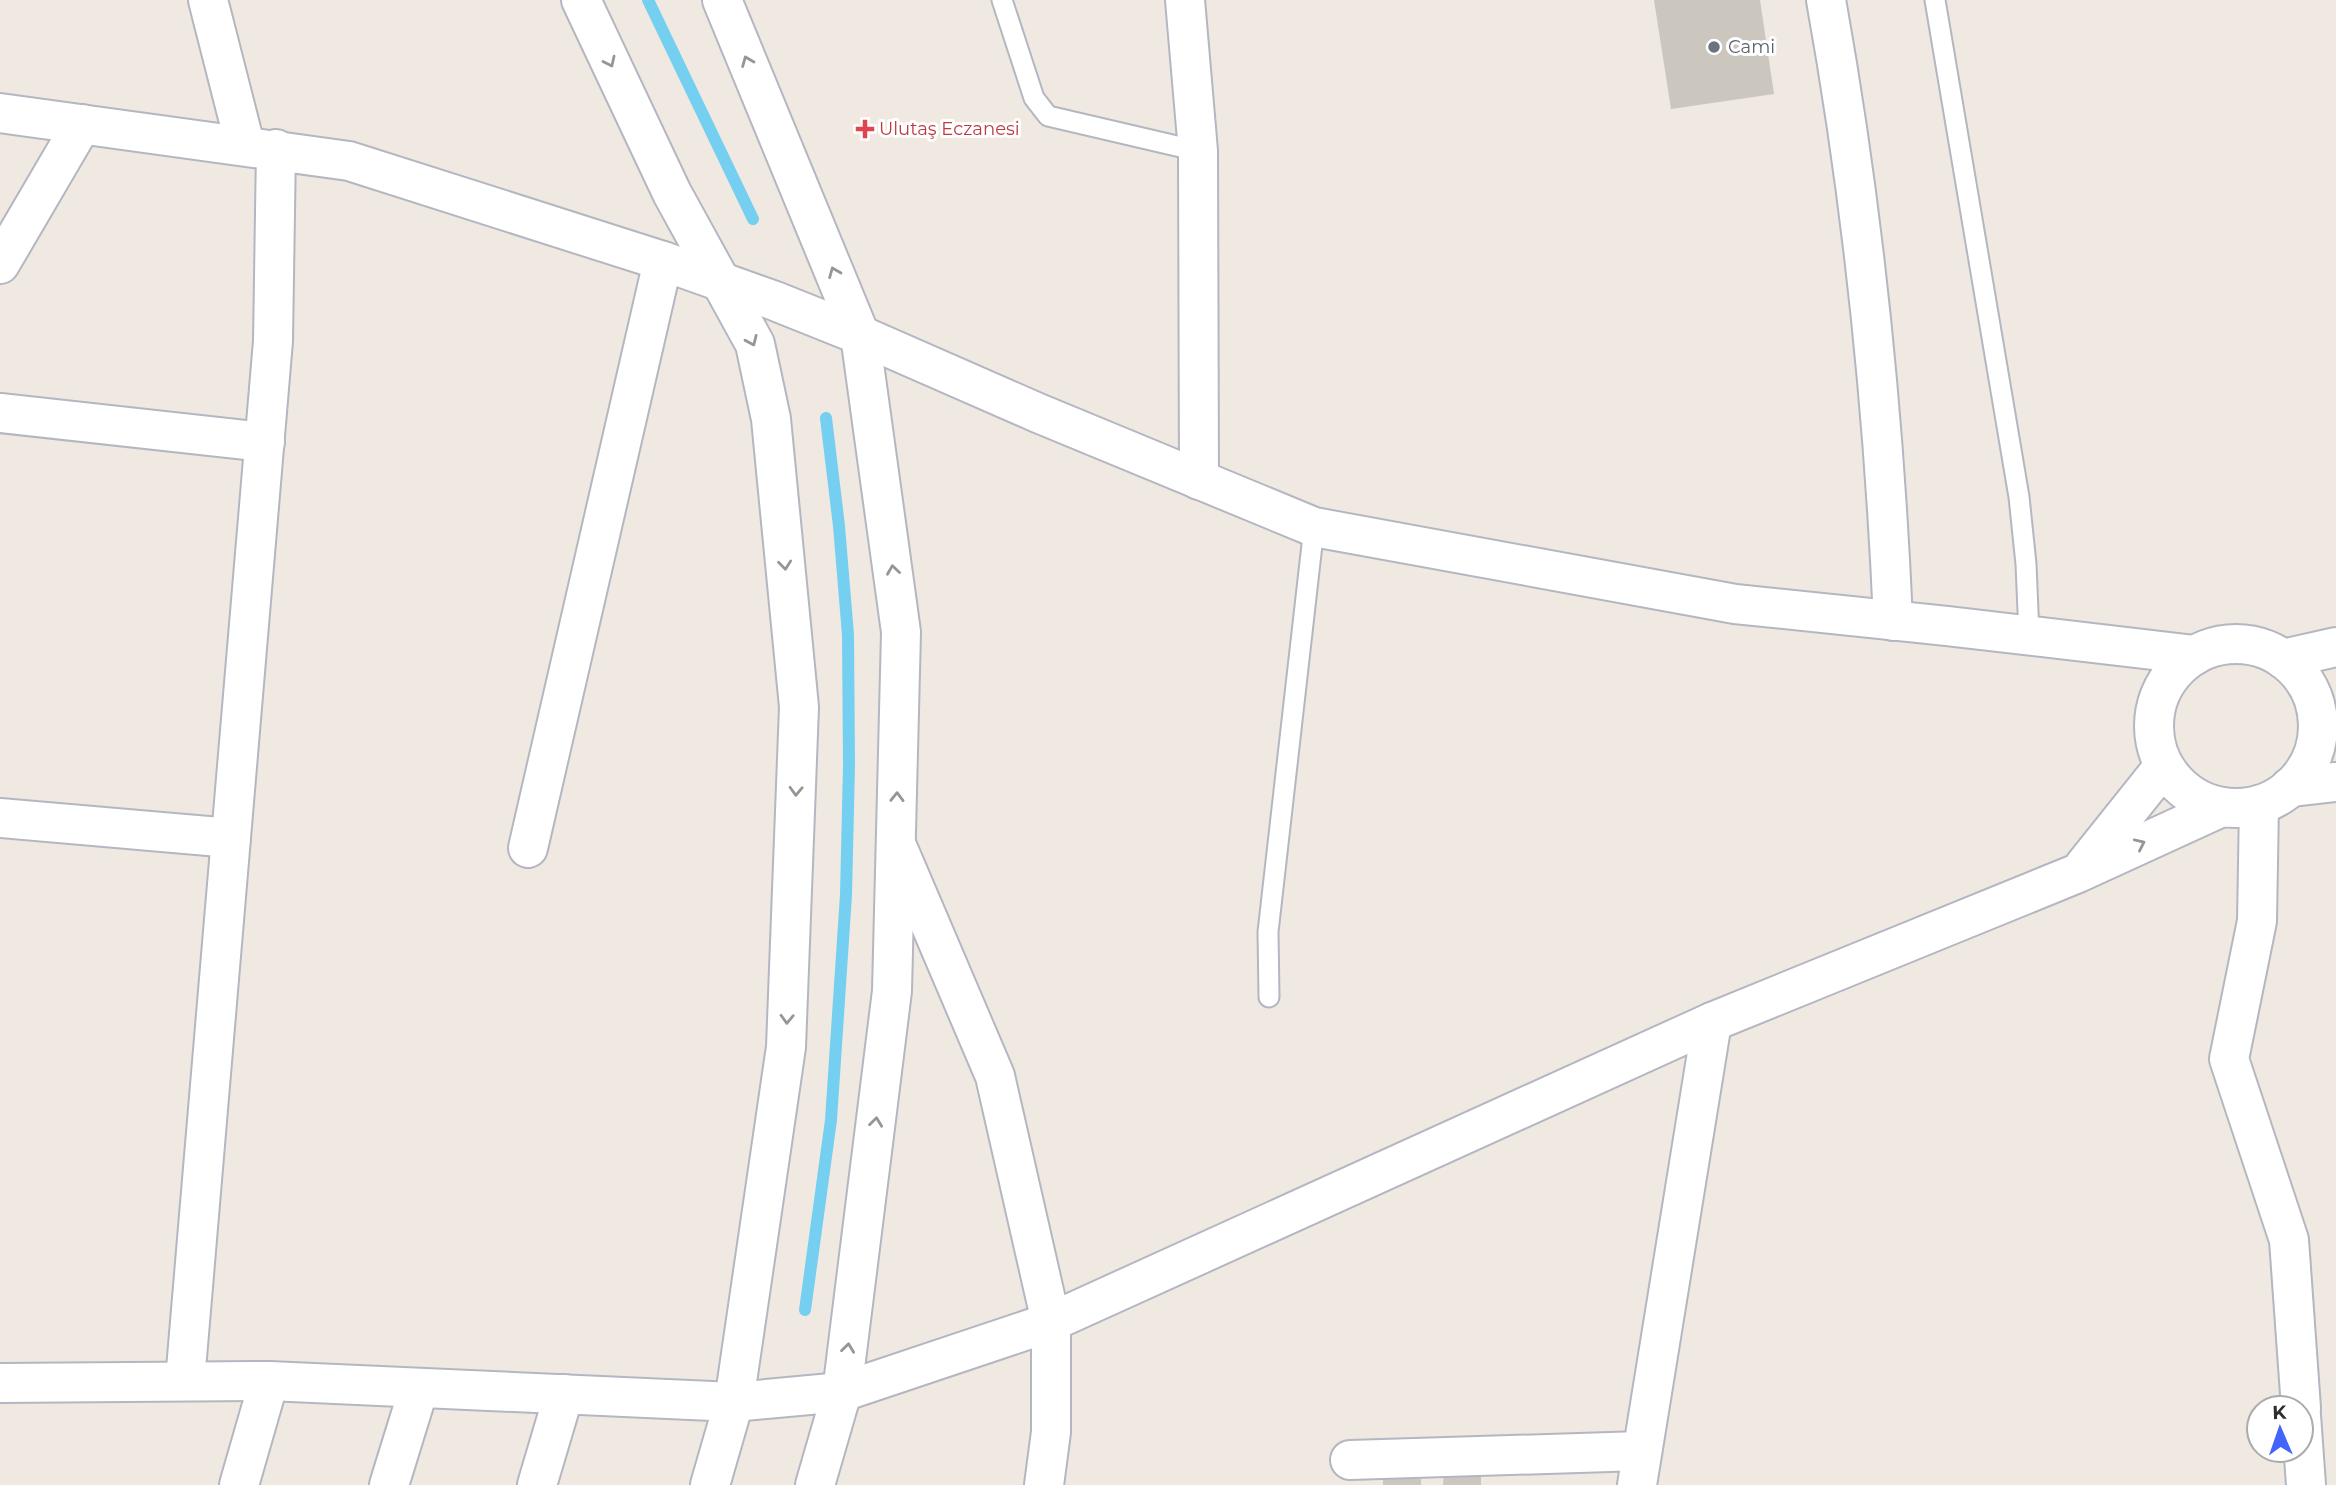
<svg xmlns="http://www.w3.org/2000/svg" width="2336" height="1485" viewBox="0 0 2336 1485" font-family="Montserrat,sans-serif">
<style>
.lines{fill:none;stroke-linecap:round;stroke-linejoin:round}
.stream{stroke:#75cff0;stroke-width:12}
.building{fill:#cbc7bf}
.lane-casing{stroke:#b4b7c1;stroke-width:23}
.street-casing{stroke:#b4b7c1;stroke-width:42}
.secondary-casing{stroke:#b4b7c1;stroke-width:42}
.lane{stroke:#fff;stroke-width:19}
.street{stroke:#fff;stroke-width:38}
.secondary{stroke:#fff;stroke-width:38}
.oneway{stroke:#969696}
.worship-dot{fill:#6b7280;stroke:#fff;stroke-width:2.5}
.health-dot{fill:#e0444e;stroke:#fff;stroke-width:2.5}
.labels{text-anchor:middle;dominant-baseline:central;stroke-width:6;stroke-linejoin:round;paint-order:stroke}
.worship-label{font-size:18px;fill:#5b616d;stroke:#fff;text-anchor:start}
.health-label{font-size:18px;fill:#be3a42;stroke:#fff;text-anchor:start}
</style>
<rect width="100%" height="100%" fill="#efe9e1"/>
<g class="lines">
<!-- stream -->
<g class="stream">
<polyline points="648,0 753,219"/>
<polyline points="805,1310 831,1120 846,895 849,765 848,635 839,526 826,418"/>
</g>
</g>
<!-- building -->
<g class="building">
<polygon points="1654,0 1760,0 1774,94 1671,109"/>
<polygon points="1444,1466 1481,1467 1481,1485 1443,1485"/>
<rect x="1383" y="1479" width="38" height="6"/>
</g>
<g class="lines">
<!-- lane casing -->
<g class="lane-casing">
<g id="lane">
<polyline points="1002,0 1034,98 1048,116 1198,151"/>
<polyline points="1935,0 2019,497 2026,564 2029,635"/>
<polyline points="1269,997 1268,932 1314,527"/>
</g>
</g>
<!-- street casing -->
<g class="street-casing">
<g id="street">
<polyline points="208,0 245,145"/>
<polyline points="1185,0 1198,151 1199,480"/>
<path d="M 1826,0 C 1863,205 1884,412 1893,621"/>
<polyline points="0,113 349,161 663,261 775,301 860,335 1038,413 1314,527 1735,604 1947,626 2195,655"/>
<polyline points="0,264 82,124"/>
<polyline points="0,413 265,442"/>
<circle cx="2236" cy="726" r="82"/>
<polyline points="2283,659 2336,647"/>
<polyline points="2290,787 2336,782"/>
<polyline points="2259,805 2257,921 2229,1059 2289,1240 2301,1408"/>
<polyline points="0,818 231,838"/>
<polyline points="896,844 995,1076 1051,1322 1051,1432 1044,1485"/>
<polyline points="528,848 663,261"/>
<polyline points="2084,866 2164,766"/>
<polyline points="185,1381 273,341 276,149"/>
<polyline points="0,1383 269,1381 734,1402 842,1392 1051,1322 1712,1022 2078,873 2222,807"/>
<polyline points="2301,1415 2306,1485"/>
<polyline points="1350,1460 1642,1451"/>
<polyline points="239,1485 269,1381"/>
<polyline points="389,1485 419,1388"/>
<polyline points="537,1485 564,1394"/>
<polyline points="1637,1485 1712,1022"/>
</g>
</g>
<!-- secondary casing -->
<g class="secondary-casing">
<g id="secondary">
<polyline points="581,0 672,193 755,344 771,419 799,707 786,1047 734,1402 710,1485"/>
<polyline points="722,0 860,335 901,632 892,991 842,1392 815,1485"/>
</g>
</g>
<!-- lane -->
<use href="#lane" class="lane"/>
<!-- street -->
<use href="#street" class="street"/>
<!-- secondary -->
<use href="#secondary" class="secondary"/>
</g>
<!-- one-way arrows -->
<defs><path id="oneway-chevron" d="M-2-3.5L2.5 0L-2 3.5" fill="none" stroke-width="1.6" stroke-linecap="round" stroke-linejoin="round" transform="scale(1.75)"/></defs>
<g class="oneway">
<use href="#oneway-chevron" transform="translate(747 61) rotate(-112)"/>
<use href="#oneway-chevron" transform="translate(610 62) rotate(65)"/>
<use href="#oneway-chevron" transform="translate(834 272) rotate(-112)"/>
<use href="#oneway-chevron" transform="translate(752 341) rotate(66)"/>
<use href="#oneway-chevron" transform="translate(785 565) rotate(84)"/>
<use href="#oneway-chevron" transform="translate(893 570) rotate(-98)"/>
<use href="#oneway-chevron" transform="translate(796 791) rotate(92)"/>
<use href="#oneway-chevron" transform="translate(897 797) rotate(-89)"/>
<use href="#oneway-chevron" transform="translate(2140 844) rotate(-25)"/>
<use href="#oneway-chevron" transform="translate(787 1019) rotate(92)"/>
<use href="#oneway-chevron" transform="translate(876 1122) rotate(-83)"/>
<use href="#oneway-chevron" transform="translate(848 1348) rotate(-83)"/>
</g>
<!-- markers -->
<circle class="worship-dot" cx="1714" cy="47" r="7"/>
<path class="health-dot" d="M861.5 118.5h7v7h7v7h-7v7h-7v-7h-7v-7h7z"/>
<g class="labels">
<!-- worship labels -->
<g class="worship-label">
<text x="1728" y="47">Cami</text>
</g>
<!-- health labels -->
<g class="health-label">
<text x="879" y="129">Ulutaş Eczanesi</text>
</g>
</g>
<!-- north arrow -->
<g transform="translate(2280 1429) rotate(358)"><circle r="33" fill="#ffffff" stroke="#ababab" stroke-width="2"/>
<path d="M0-5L12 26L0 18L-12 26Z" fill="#4264fb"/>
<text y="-10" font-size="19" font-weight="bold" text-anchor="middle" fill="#2e2e2e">K</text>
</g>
</svg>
